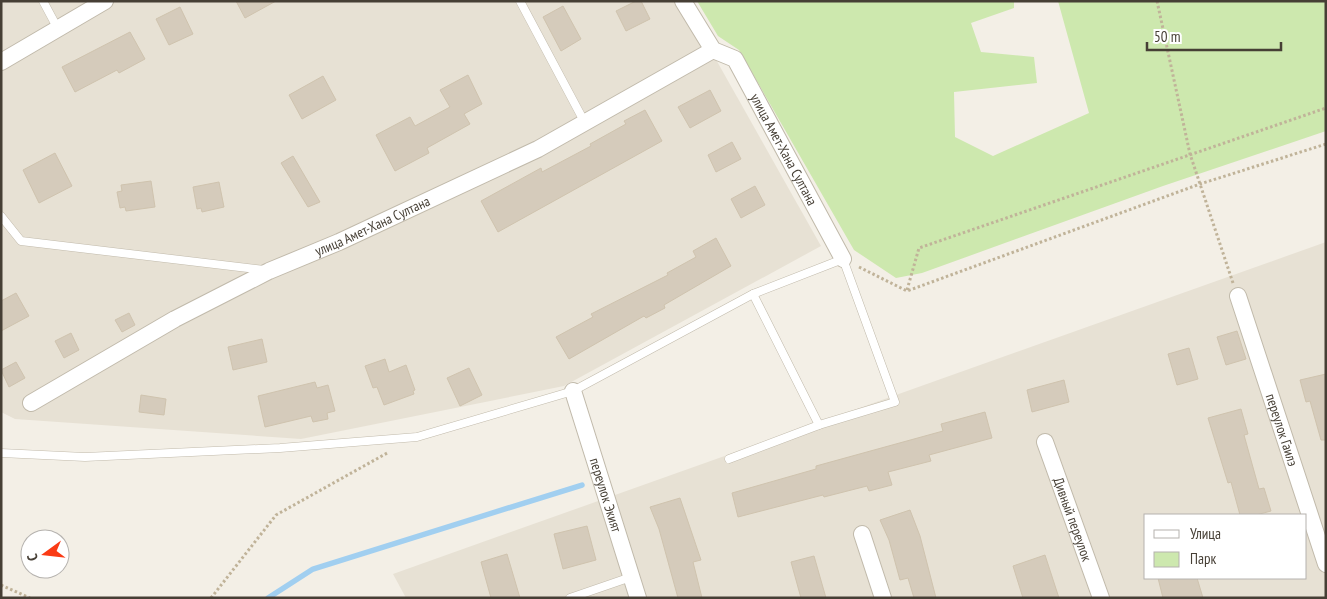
<svg xmlns="http://www.w3.org/2000/svg" width="1327" height="599" font-family="'PT Sans Narrow',sans-serif">
<style>
.residential{fill:#e7e1d4;fill-rule:evenodd}
.green{fill:#cde8ae}
.lines{fill:none;stroke-linecap:round;stroke-linejoin:round}
.stream{stroke:#a1cff0;stroke-width:5.5}
.building{fill:#d5cbbb;stroke:#cfc3ae}
.service-casing{stroke:#c1baab;stroke-width:9}
.minor-casing{stroke:#c1baab;stroke-width:18}
.path{stroke:#c0b399;stroke-width:3;stroke-dasharray:2.5 2.5;stroke-linecap:butt}
.service{stroke:#fff;stroke-width:8}
.minor{stroke:#fff;stroke-width:16}
.labels{text-anchor:middle;dominant-baseline:central;stroke-width:5;stroke-linejoin:round;paint-order:stroke}
.street-label{font-size:14px;fill:#463f35;stroke:#fff}
</style>
<rect width="100%" height="100%" fill="#f3efe6"/>
<!-- residential -->
<g class="residential">
<polygon points="1,1 683,1 821,246 564,386 301,439 15,419 1,412"/>
<path d="M1326,242V598H406L393,574ZM1146,515H1306V578H1146Z"/>
</g>
<!-- green -->
<polygon class="green" points="697,1 1014,1 1014,8 971,23 981,52 1034,57 1037,83 954,92 955,137 993,156 1089,113 1058,1 1326,1 1326,131 1163,186 922,273 896,278 854,250 739,50 718,36"/>
<g class="lines">
<!-- stream -->
<polyline class="stream" points="268,598 313,569 582,485"/>
</g>
<!-- building -->
<g class="building">
<polygon points="236,1 276,1 245,18"/>
<polygon points="636,1 641,1 650,19 626,31 616,11"/>
<polygon points="563,6 581,39 561,51 543,17"/>
<polygon points="180,7 193,34 169,45 156,19"/>
<polygon points="130,32 145,59 119,73 117,70 75,92 62,67"/>
<polygon points="468,75 482,104 464,114 470,124 427,148 429,153 395,171 376,135 410,117 415,126 450,107 440,90"/>
<polygon points="323,76 336,100 302,119 289,95"/>
<polygon points="710,90 721,111 690,128 678,107"/>
<polygon points="645,110 662,141 498,232 481,201 541,168 542,172 591,146 590,144 626,124 624,121"/>
<polygon points="732,142 741,159 716,172 708,155"/>
<polygon points="55,153 72,186 39,203 23,170"/>
<polygon points="293,156 320,202 308,207 281,163"/>
<polygon points="151,181 155,207 126,211 125,207 120,208 117,192 122,191 121,185"/>
<polygon points="219,182 224,207 202,212 201,208 197,209 193,187"/>
<polygon points="755,186 765,205 741,218 731,199"/>
<polygon points="716,238 731,266 664,305 665,308 646,318 644,316 569,359 556,337 593,317 591,314 668,275 667,273 696,257 693,251"/>
<polygon points="16,293 29,316 1,331 1,301"/>
<polygon points="129,313 135,325 122,332 115,320"/>
<polygon points="1237,331 1246,359 1226,365 1217,337"/>
<polygon points="71,333 79,350 64,358 55,341"/>
<polygon points="262,339 267,362 233,370 228,347"/>
<polygon points="1189,348 1198,379 1177,385 1168,354"/>
<polygon points="385,359 389,372 406,365 415,390 413,391 414,394 384,405 377,387 373,388 365,366"/>
<polygon points="16,362 25,378 9,387 1,370"/>
<polygon points="469,368 482,395 460,406 447,378"/>
<polygon points="1326,374 1326,440 1321,440 1310,401 1306,402 1300,380"/>
<polygon points="1064,380 1069,402 1032,412 1027,390"/>
<polygon points="315,382 317,388 328,385 335,411 327,413 328,419 313,422 311,416 265,427 258,396"/>
<polygon points="141,395 166,399 164,415 139,412"/>
<polygon points="1241,409 1248,434 1244,435 1259,489 1264,488 1271,511 1256,515 1240,515 1231,482 1228,483 1208,418"/>
<polygon points="985,412 992,438 929,455 931,461 888,472 892,485 869,491 867,486 824,497 823,495 738,517 732,493 816,469 816,466 943,431 941,424"/>
<polygon points="680,498 701,560 693,562 702,598 678,598 659,529 650,507"/>
<polygon points="910,510 920,536 936,598 914,598 908,578 900,580 889,540 880,520"/>
<polygon points="587,526 596,560 563,569 554,534"/>
<polygon points="507,554 520,598 491,598 481,562"/>
<polygon points="1045,555 1059,598 1023,598 1013,566"/>
<polygon points="814,556 826,598 801,598 791,562"/>
<polygon points="1158,578 1197,578 1203,598 1163,598"/>
</g>
<g class="lines">
<!-- service casing -->
<g class="service-casing">
<g id="service">
<polyline points="43,1 58,29"/>
<polyline points="520,1 585,123"/>
<polyline points="1,216 21,241 264,270"/>
<polyline points="753,294 819,425"/>
<polyline points="1,453 85,457 280,448 417,437 573,391 753,294 843,259 895,402 819,425 729,459"/>
<polyline points="570,598 631,577"/>
</g>
</g>
<!-- minor casing -->
<g class="minor-casing">
<g id="minor">
<path id="s1" d="M683,1L713,50L735,59L843,259"/>
<polyline points="1,62 105,1"/>
<path id="s2" d="M1238,296L1326,564"/>
<path id="s3" d="M573,391L638,598"/>
<path id="s4" d="M31,403L175,319L269,271L339,242L538,149L713,50"/>
<path id="s5" d="M1045,442L1101,598"/>
<polyline points="862,534 883,598"/>
</g>
</g>
<!-- path -->
<g class="path">
<polyline points="1157,1 1190,154 1233,283"/>
<polyline points="859,267 907,291 1200,184 1326,144"/>
<polyline points="907,290 919,248 1326,108"/>
<polyline points="1,585 30,598"/>
<polyline points="211,598 276,515 389,452"/>
</g>
<!-- service -->
<use href="#service" class="service"/>
<!-- minor -->
<use href="#minor" class="minor"/>
</g>
<g class="labels">
<!-- street labels -->
<g class="street-label">
<text stroke="none"><textPath href="#s1" startOffset="184">улица Амет-Хана Султана</textPath></text>
<text stroke="none"><textPath href="#s4" startOffset="385">улица Амет-Хана Султана</textPath></text>
<text stroke="none"><textPath href="#s2" startOffset="141">переулок Гаилэ</textPath></text>
<text stroke="none"><textPath href="#s3" startOffset="109">переулок Экият</textPath></text>
<text stroke="none"><textPath href="#s5" startOffset="82">Дивный переулок</textPath></text>
</g>
</g>
<!-- border -->
<rect width="1327" height="599" fill="none" stroke="#463f35" stroke-width="5"/>
<!-- legend -->
<rect x="1144" y="514" width="162" height="65" fill="#ffffff" stroke="#b5b2ae"/>
<rect x="1154" y="530" width="25" height="8" fill="#ffffff" stroke="#b5b2ae"/>
<text x="1190" y="539" font-size="15" fill="#463f35">Улица</text>
<rect x="1154" y="552" width="25" height="15" fill="#cde8ae" stroke="#b5b2ae"/>
<text x="1190" y="564" font-size="15" fill="#463f35">Парк</text>
<!-- north arrow -->
<g transform="translate(45 554) rotate(255)"><circle r="24" fill="#ffffff" stroke="#b5b2ae"/>
<path d="M0-4L9 19L0 12L-9 19Z" fill="#fa3b15"/>
<text y="-8" font-size="14" font-weight="bold" text-anchor="middle" fill="#463f35">С</text>
</g>
<!-- scale -->
<path d="M1147 42v8h134v-8" fill="none" stroke="#463f35" stroke-width="2.5"/>
<text x="1154" y="42" font-size="15" fill="#463f35" stroke="#ffffff" stroke-width="4" paint-order="stroke">50 m</text>
</svg>
